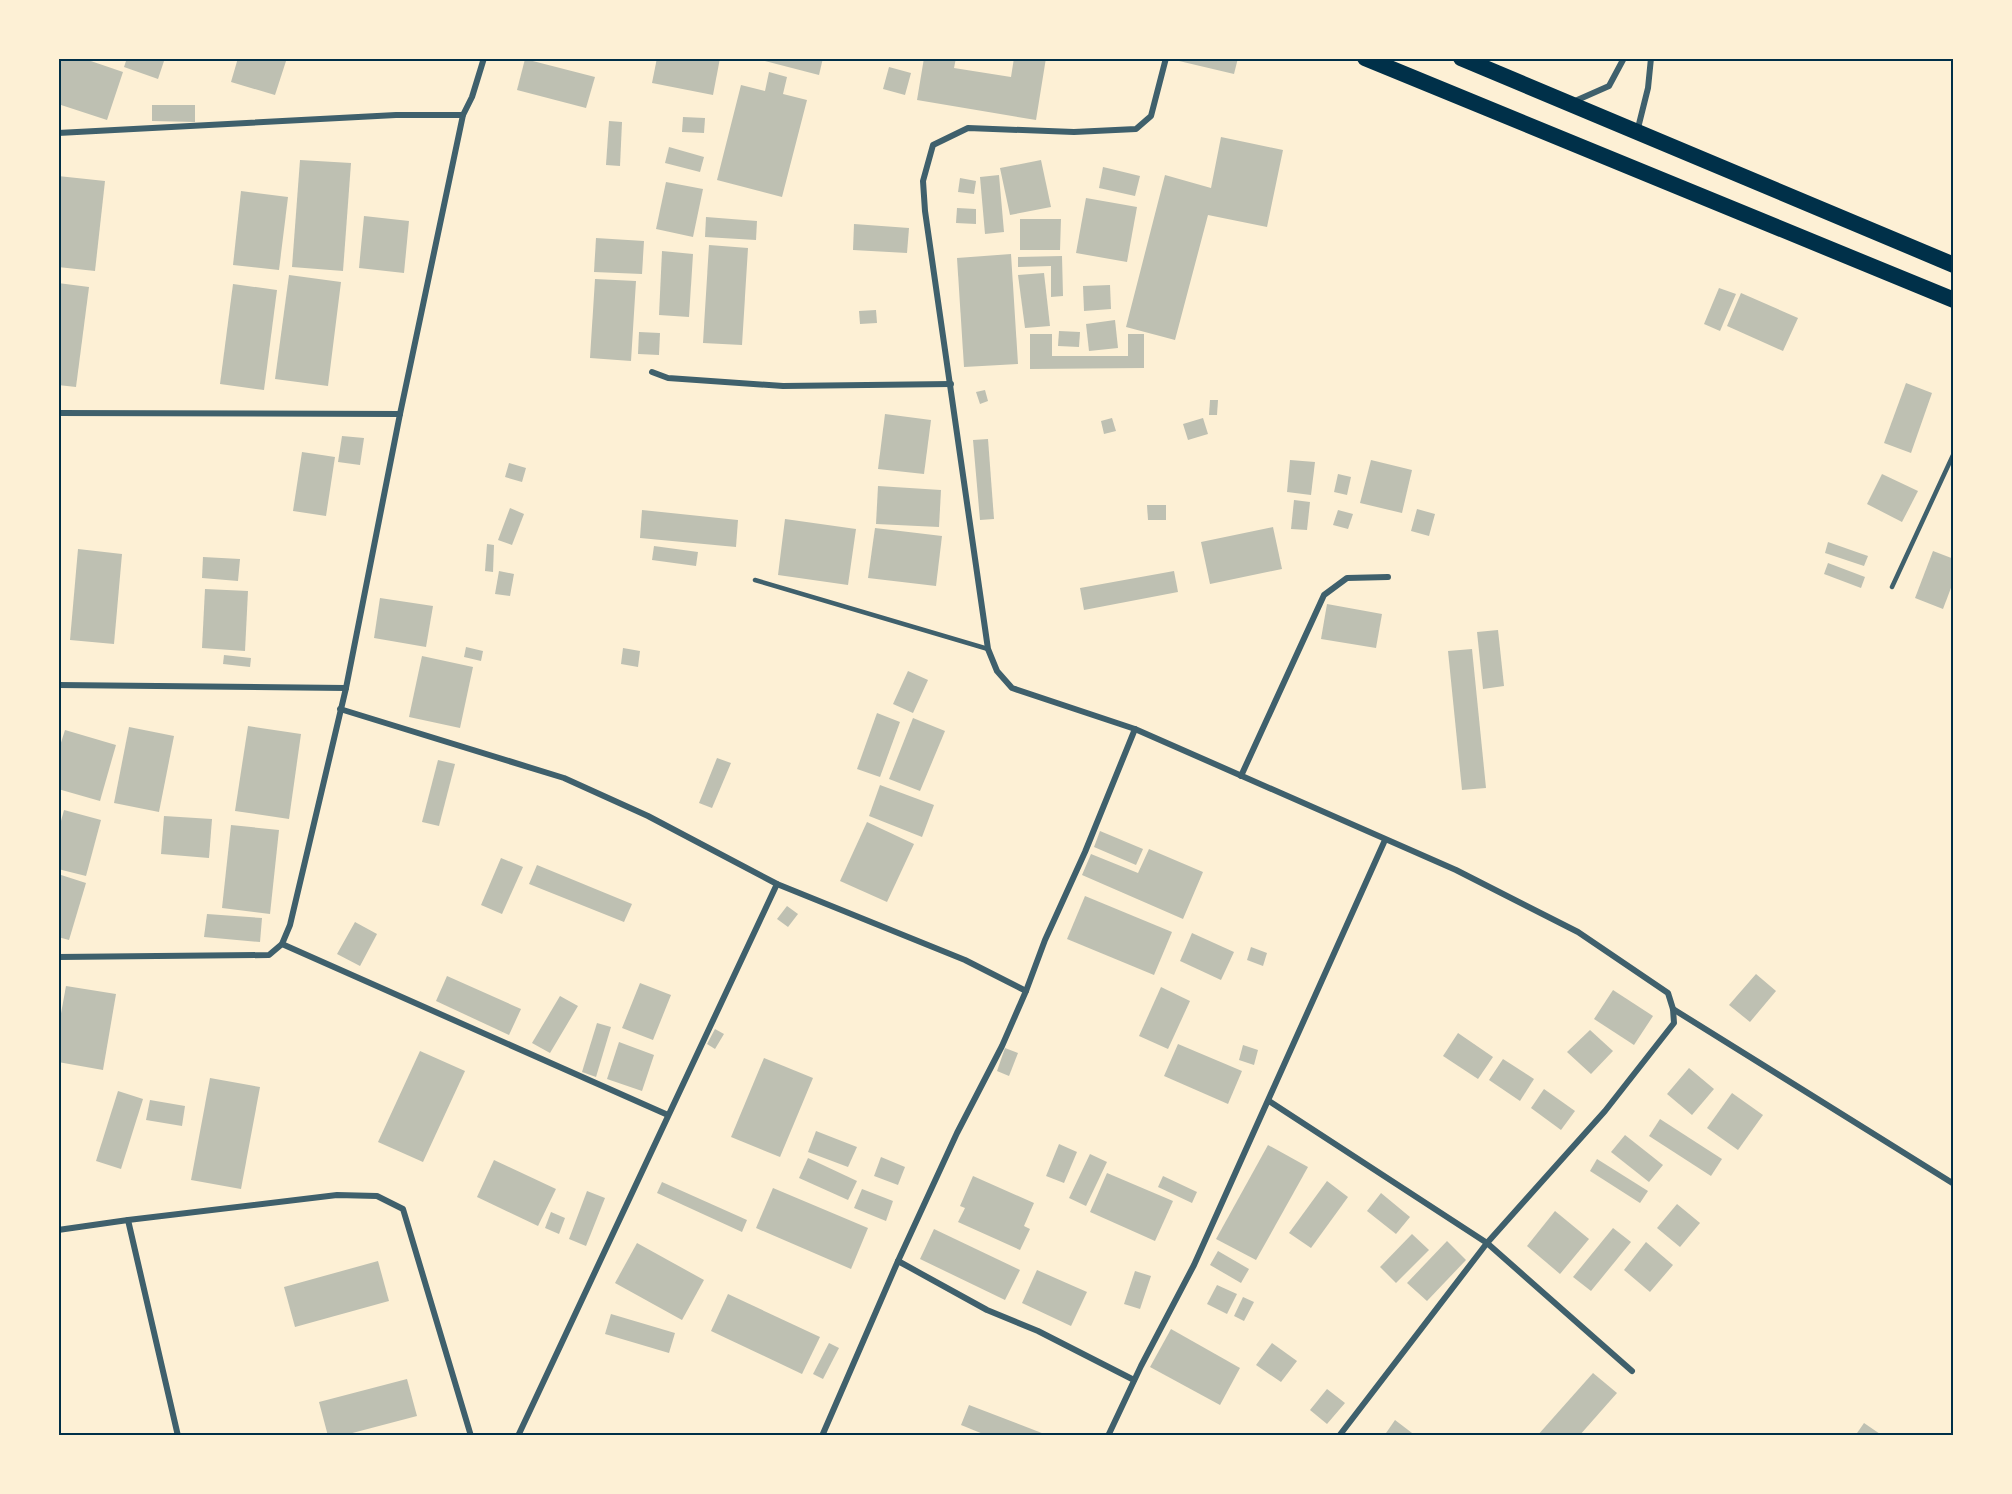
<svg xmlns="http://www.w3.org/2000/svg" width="2012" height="1494" font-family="'Titillium Web',sans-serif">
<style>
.building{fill:#bec0b2}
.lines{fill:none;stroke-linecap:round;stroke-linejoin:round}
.service{stroke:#3f606c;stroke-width:4.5}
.minor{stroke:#3f606c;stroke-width:6}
.trunk{stroke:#003049;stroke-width:16}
.neatline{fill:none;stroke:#003049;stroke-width:2}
</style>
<rect width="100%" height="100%" fill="#fdf0d5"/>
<!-- building -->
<g class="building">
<polygon points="58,58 82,58 123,72 107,120 58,104"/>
<polygon points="127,58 165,58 158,79 124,67"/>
<polygon points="238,58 287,58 275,95 231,82"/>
<polygon points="657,58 720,58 713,95 652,83"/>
<polygon points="753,58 823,58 819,75"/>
<polygon points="924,58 956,58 954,68 1011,77 1014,58 1046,58 1036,120 917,100"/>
<polygon points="1180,58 1238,58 1234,74 1179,61"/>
<polygon points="525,59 595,77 586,108 517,90"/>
<polygon points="889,67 911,73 905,95 883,89"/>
<polygon points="769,72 787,77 783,94 807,100 782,197 717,180 741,85 765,91"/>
<polygon points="152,105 195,105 195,122 152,121"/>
<polygon points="683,117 705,118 704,133 682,132"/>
<polygon points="609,121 622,122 620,166 606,165"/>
<polygon points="1221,137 1283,150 1267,227 1208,215 1175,340 1126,327 1165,175 1211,188"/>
<polygon points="669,147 704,157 700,172 665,163"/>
<polygon points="300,160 351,163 343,271 292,267"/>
<polygon points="1041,160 1051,207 1010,215 1000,168"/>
<polygon points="1103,167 1140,176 1135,196 1099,188"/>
<polygon points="999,175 1004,232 985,234 980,177"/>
<polygon points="58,176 105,181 95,271 58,267"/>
<polygon points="960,178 976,181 974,194 958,192"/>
<polygon points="666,182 703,189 693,237 656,229"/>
<polygon points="241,191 288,197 279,270 233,265"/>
<polygon points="1086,198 1137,207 1127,262 1076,253"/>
<polygon points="957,208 976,209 976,224 956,223"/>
<polygon points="364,216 409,221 404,273 359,268"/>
<polygon points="706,217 757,221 756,240 705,237"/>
<polygon points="1020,219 1061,219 1060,250 1020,250"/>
<polygon points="854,224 909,228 907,253 853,250"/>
<polygon points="596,238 644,241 642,274 594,272"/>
<polygon points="709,245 748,248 742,345 703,343"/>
<polygon points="662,251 693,254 689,317 659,315"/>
<polygon points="1011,254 1018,364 964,367 957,258"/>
<polygon points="1062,256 1063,296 1051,297 1051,266 1018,267 1018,257"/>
<polygon points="1044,273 1050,326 1025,328 1018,275"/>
<polygon points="289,275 341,282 328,386 275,379"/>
<polygon points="595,279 636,281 631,361 590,358"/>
<polygon points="58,283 89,287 76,387 58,385"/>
<polygon points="233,284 277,290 264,390 220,384"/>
<polygon points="1110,285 1111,309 1084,311 1083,286"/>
<polygon points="1719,288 1736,294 1720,331 1704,324"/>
<polygon points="1741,293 1798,318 1783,351 1727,326"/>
<polygon points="876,310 877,323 860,324 859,311"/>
<polygon points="1115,320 1118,348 1089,351 1086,324"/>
<polygon points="1059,331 1080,332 1079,347 1058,346"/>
<polygon points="639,332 660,333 659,355 638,354"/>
<polygon points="1030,334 1052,334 1052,356 1128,356 1128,334 1144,334 1144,368 1030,369"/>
<polygon points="1906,383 1932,393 1911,453 1884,443"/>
<polygon points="985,390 988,401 980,404 976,392"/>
<polygon points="1210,400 1218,400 1217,415 1209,415"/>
<polygon points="885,414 931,420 924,474 878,469"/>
<polygon points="1112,418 1116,431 1104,434 1101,421"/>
<polygon points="1203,418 1208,434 1188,440 1183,424"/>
<polygon points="342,436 364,438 360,465 338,462"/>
<polygon points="988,439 994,519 980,520 973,440"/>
<polygon points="302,452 335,457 326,516 293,511"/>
<polygon points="1290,460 1315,462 1311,495 1287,492"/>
<polygon points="1371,460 1412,470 1402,513 1360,503"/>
<polygon points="509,463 526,468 522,482 505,477"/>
<polygon points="1338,474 1351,477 1347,495 1334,492"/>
<polygon points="1882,474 1918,491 1902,522 1867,504"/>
<polygon points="878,486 941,490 939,527 876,524"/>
<polygon points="1294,500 1310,502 1307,530 1291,529"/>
<polygon points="1147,505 1166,505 1166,520 1148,520"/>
<polygon points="510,508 524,514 512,545 498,540"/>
<polygon points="1417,509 1435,514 1429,536 1411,531"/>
<polygon points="642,510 738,520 736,547 640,538"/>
<polygon points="1338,510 1353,514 1348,529 1333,525"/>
<polygon points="785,519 856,529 848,585 778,575"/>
<polygon points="1273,527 1282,569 1210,584 1201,542"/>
<polygon points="875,528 942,536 936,586 868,578"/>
<polygon points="1828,542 1868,556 1864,566 1825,553"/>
<polygon points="487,544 494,545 493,572 485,571"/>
<polygon points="654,546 698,552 696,566 652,560"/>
<polygon points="78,549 122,554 114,644 70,640"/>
<polygon points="1933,551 1954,559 1954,580 1943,609 1915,598"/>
<polygon points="203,557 240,559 238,581 202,578"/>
<polygon points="1828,563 1865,577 1861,588 1824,574"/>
<polygon points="499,571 514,574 510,596 495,594"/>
<polygon points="1174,571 1178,592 1084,610 1080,588"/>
<polygon points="205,589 248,591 245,651 202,648"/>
<polygon points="380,598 433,606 426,647 374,638"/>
<polygon points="1327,604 1382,614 1376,648 1321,639"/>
<polygon points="1498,630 1504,686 1483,689 1477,632"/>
<polygon points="466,647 483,651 481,661 464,657"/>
<polygon points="623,648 640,651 638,667 621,664"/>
<polygon points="1472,649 1486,788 1462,790 1448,651"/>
<polygon points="224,655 251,658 250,667 223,664"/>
<polygon points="422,656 473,667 460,728 409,717"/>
<polygon points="908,671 928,680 913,713 893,704"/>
<polygon points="877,713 900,722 880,777 857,769"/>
<polygon points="913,718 945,731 920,791 889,779"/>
<polygon points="248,726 301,734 289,819 235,811"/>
<polygon points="129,727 174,736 159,812 114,803"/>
<polygon points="65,730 116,745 100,801 58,789 58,752"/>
<polygon points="717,758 731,763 712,808 699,803"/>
<polygon points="438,760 455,764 439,826 422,822"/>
<polygon points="880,785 934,805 922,837 869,816"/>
<polygon points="64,810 101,820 86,876 58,869 58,832"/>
<polygon points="164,816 212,819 209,858 161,854"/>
<polygon points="867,822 914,844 887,902 840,881"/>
<polygon points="231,825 279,830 270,914 222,908"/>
<polygon points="1100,831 1143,849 1136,865 1094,847"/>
<polygon points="1149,849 1203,872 1183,919 1082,875 1091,854 1138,873"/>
<polygon points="501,858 523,867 502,914 481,905"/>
<polygon points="537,865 632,904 624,922 529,884"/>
<polygon points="58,874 86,883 69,940 58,937"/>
<polygon points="1085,896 1172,932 1154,975 1067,939"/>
<polygon points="787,906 798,914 788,927 777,919"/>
<polygon points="207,914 262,918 260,942 204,937"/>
<polygon points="355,922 377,934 360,966 337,954"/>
<polygon points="1192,933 1234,952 1221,980 1180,961"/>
<polygon points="1251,947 1267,953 1263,966 1247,960"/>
<polygon points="1756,974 1776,991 1750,1022 1729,1005"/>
<polygon points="447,976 521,1009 509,1035 436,1001"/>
<polygon points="640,983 671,995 653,1040 622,1028"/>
<polygon points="66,986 116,994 103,1070 58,1062 58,1030"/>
<polygon points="1161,987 1190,1001 1168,1049 1139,1036"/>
<polygon points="1613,990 1653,1016 1634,1045 1594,1019"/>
<polygon points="560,996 578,1006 550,1053 532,1043"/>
<polygon points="597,1023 611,1027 596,1077 582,1072"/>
<polygon points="715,1029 724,1034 715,1049 707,1044"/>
<polygon points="1590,1030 1613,1051 1591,1074 1567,1052"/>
<polygon points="1458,1033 1493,1057 1478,1079 1443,1056"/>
<polygon points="619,1042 654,1055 642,1091 607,1079"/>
<polygon points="1178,1044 1242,1071 1228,1104 1164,1076"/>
<polygon points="1243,1045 1258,1050 1254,1065 1239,1060"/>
<polygon points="1005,1048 1018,1053 1009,1076 997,1071"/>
<polygon points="420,1051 465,1071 423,1162 378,1142"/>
<polygon points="764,1058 813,1078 780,1157 731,1137"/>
<polygon points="1503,1059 1534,1079 1520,1101 1489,1080"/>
<polygon points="1689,1068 1714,1089 1692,1115 1667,1094"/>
<polygon points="210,1078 260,1087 241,1189 191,1180"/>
<polygon points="1544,1089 1575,1111 1561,1130 1531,1108"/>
<polygon points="118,1091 143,1099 121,1169 96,1161"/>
<polygon points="1732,1093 1763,1115 1738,1150 1707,1128"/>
<polygon points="150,1100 185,1106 182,1126 146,1120"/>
<polygon points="1660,1119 1722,1159 1711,1176 1649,1136"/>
<polygon points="816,1131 857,1147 848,1167 808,1152"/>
<polygon points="1625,1135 1663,1165 1649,1182 1611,1152"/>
<polygon points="1059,1144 1077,1152 1064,1183 1046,1176"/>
<polygon points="1268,1145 1308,1167 1256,1260 1216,1239"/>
<polygon points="1090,1154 1107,1162 1086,1206 1069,1198"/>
<polygon points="881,1157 905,1167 898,1185 874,1176"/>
<polygon points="808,1158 857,1181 848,1200 799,1178"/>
<polygon points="1597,1159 1648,1191 1640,1203 1590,1171"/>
<polygon points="494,1160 556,1189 538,1226 477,1197"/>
<polygon points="1107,1173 1173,1201 1155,1241 1090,1212"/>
<polygon points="973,1176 1034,1203 1024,1226 1030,1229 1020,1250 958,1222 965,1208 960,1206"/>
<polygon points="1163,1176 1197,1192 1192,1203 1158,1187"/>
<polygon points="1327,1181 1348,1197 1311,1248 1289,1233"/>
<polygon points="662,1182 747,1220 742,1232 657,1193"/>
<polygon points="773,1188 868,1228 851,1269 756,1228"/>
<polygon points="862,1189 893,1201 886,1221 854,1208"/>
<polygon points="587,1191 605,1198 586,1246 569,1239"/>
<polygon points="1381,1193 1410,1217 1396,1234 1367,1211"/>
<polygon points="1677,1204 1700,1223 1680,1247 1657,1228"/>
<polygon points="1555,1211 1589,1239 1560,1274 1527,1246"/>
<polygon points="551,1212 565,1218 559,1234 545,1228"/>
<polygon points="1613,1228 1631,1242 1591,1291 1573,1277"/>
<polygon points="934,1229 1020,1270 1005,1300 920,1259"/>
<polygon points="1412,1234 1429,1250 1396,1283 1380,1267"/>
<polygon points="1447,1241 1466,1260 1427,1301 1407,1283"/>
<polygon points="1646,1242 1673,1265 1650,1292 1624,1270"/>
<polygon points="637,1243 704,1280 682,1320 615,1283"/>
<polygon points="1218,1251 1249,1269 1241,1283 1210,1265"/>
<polygon points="378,1261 389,1301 295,1327 284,1287"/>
<polygon points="1037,1270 1087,1292 1071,1326 1022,1303"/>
<polygon points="1135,1271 1151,1276 1140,1309 1124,1304"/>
<polygon points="1217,1285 1237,1294 1227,1314 1207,1304"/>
<polygon points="728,1294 820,1337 802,1374 711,1331"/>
<polygon points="1243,1297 1254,1302 1244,1321 1234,1316"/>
<polygon points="611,1314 675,1333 669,1353 605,1334"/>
<polygon points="1171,1329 1240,1368 1220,1405 1150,1367"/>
<polygon points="829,1343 839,1348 823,1379 813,1374"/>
<polygon points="1272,1343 1297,1361 1281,1382 1256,1365"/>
<polygon points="1593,1373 1617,1393 1579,1436 1537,1436"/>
<polygon points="407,1379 417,1416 341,1436 328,1436 319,1402"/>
<polygon points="1327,1389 1345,1403 1327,1424 1310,1410"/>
<polygon points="969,1405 1047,1435 1047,1436 988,1436 961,1425"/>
<polygon points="1395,1420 1416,1436 1384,1436"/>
<polygon points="1864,1423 1883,1436 1855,1436"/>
</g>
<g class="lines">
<!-- service -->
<g class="service">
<polyline points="755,580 988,649"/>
<polyline points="1892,587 1954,453"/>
</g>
<!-- minor -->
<g class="minor">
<polyline points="1166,58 1151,116 1136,129 1074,132 968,128 933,145 923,181 925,211 988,649 997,671 1012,688 1135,729 1456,870 1578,932 1668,993 1673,1009 1674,1023 1605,1111 1487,1243 1339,1436"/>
<polyline points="1575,101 1609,86 1624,58"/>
<polyline points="1637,132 1648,88 1651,58"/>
<polyline points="58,133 396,115 463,115 472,97 484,58"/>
<polyline points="652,372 668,378 783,386 951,384"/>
<polyline points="58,413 400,414"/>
<polyline points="58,685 346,688"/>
<polyline points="340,709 564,778 648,816 777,884 965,960 1026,991"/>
<polyline points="1241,776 1324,595 1347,578 1388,577"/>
<polyline points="282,944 668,1115"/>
<polyline points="58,957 269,955 282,944 290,925 346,688 400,414 463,115"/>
<polyline points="1673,1009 1954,1184"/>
<polyline points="1269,1101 1487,1243 1632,1371"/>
<polyline points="128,1220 337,1195 377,1196 403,1209 471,1436"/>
<polyline points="58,1230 128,1220 178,1436"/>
<polyline points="1134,1380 1038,1331 987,1310 898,1261 957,1133 1002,1046 1026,991 1045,940 1085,852 1135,729"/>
<polyline points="518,1436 777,884"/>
<polyline points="822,1436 898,1261"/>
<polyline points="1108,1436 1141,1366 1194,1265 1385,840"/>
</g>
<!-- trunk -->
<g class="trunk">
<polyline points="1365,58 1954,300"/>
<polyline points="1461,58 1954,265"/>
</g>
</g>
<!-- border -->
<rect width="2012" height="1494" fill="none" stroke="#fdf0d5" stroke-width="120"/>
<rect x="60" y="60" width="1892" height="1374" class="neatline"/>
</svg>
